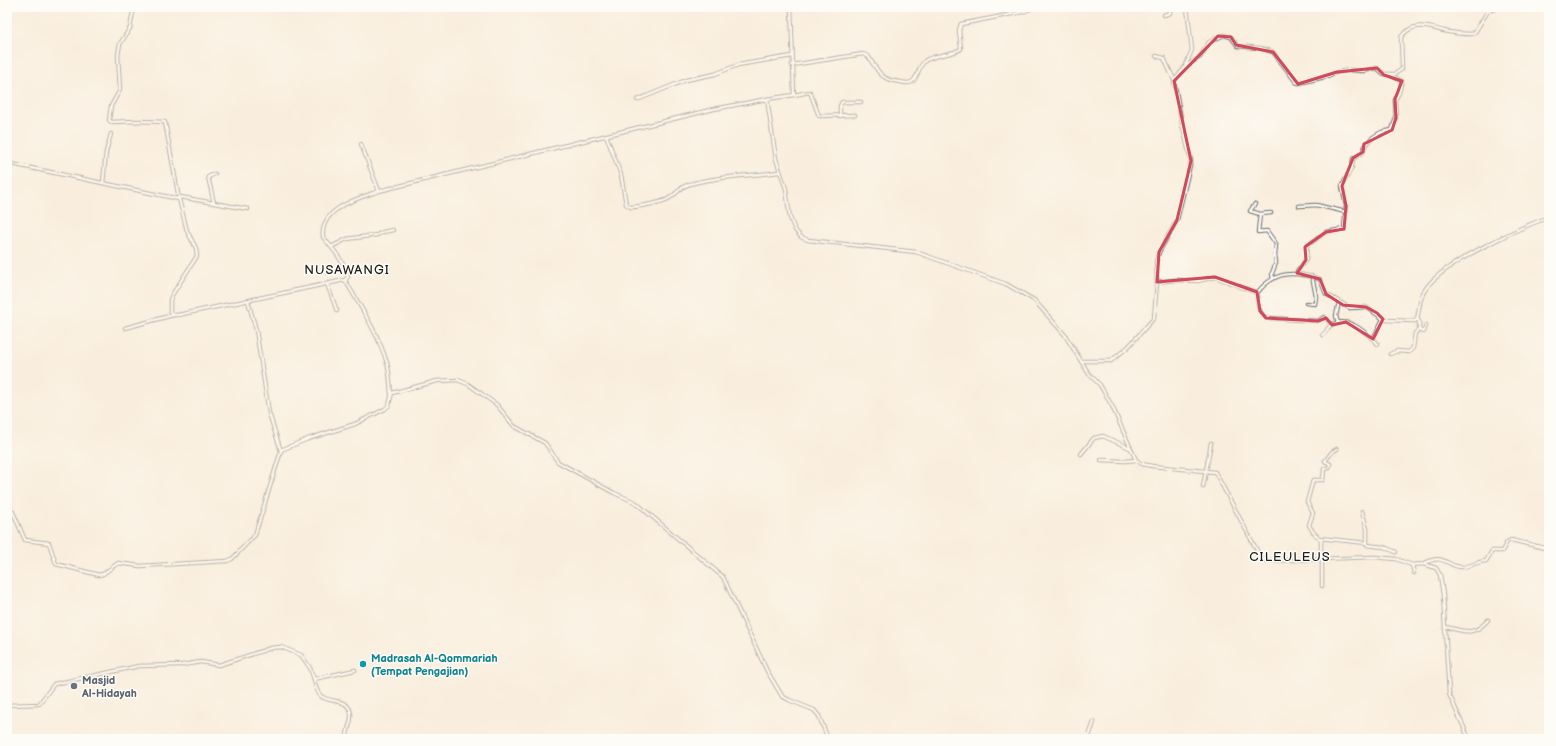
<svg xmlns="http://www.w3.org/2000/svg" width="1556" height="746" font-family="'Balsamiq Sans',sans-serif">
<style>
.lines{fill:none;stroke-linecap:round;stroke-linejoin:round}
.street-casing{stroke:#696660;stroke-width:4.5}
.street{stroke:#fff;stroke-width:2.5}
.marked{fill:none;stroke:#d1495b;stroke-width:3;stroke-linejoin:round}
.culture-dot{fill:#0f9aa8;stroke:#fdfcf7;stroke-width:1.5}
.worship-dot{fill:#6b7280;stroke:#fdfcf7;stroke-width:1.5}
.labels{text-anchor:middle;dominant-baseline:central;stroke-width:3;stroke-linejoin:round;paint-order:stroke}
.culture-label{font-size:11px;font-weight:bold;fill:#0d838f;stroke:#fdfcf7;text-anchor:start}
.worship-label{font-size:11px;font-weight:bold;fill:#5b616d;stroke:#fdfcf7;text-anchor:start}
.quarter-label{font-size:13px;letter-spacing:1px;fill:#1c1c1c;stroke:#fdfcf7}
</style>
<rect width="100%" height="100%" fill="#fdfcf7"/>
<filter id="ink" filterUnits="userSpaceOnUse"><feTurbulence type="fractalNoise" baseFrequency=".025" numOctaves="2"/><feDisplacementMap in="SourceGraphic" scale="8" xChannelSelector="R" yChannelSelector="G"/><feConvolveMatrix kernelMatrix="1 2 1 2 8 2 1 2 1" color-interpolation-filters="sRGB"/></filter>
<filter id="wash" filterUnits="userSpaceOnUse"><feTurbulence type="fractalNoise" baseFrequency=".012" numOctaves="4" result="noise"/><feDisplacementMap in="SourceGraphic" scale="16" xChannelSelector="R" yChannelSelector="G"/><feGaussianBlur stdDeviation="0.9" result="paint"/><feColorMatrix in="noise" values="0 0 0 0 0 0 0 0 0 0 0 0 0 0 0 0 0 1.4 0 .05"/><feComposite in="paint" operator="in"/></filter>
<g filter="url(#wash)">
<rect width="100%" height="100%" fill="#f9eede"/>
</g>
<g filter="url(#ink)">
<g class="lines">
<!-- street casing -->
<g class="street-casing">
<g id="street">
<polyline points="134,7 130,28 120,44 118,55 120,90 111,106 109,120 111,122 138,121 165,122 179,199"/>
<polyline points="1164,15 1170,13 1170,7"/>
<polyline points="1156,56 1164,58 1174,80"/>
<path d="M792,65L863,54L868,56C878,71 881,81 901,82C905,83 910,84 913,81C919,75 918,66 926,60C934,55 951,55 961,49L959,30L961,24L1023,12L1035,7"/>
<path d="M1185,67L1200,57L1209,42L1224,35L1231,37L1238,46L1260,48L1273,52L1296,82L1299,83L1325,77L1337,72L1350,70L1363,71L1377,68L1384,74H1395L1402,69L1401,37C1413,21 1428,27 1444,31C1452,33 1463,34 1472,34L1475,32L1488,11L1500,7"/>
<polyline points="794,95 810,92 819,116 855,115"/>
<polyline points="767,99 794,95 791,7"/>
<polyline points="637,100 686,80 715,74 738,65 792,56"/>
<polyline points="840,116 840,106 842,102 861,102"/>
<path d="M606,135L621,175L626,204L630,207C639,207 660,203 668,199C679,193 679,186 694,183C722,176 751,176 779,172"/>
<polyline points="361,144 379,191"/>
<path d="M7,163L179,199L187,231L196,248L197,256L172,295L170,300V312L173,315H178L345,280L348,277C345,262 332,248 323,237C320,208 357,199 379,191L714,109L767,99L776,159L786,189L790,218L795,230L801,237L808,240L916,252L1006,284L1034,300L1065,335L1089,374L1100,385L1112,406L1136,460L1142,464L1152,466L1215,472L1260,556L1266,561L1374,557L1396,559L1412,565L1423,564L1436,568L1440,575L1443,595L1449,694L1469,739"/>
<polyline points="103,183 106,152 111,134"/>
<polyline points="180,197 248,209"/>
<polyline points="214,203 208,177 215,174"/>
<polyline points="1255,204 1250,211 1260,214 1258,232 1267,231 1276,244 1275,255 1276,263 1272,273 1273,279"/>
<polyline points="1299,206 1316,205 1346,212"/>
<polyline points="1260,214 1271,213"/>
<polyline points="331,247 347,239 377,235 383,232 393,230"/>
<path d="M1297,272L1306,260L1307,246L1326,232L1344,229L1346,206L1342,186L1352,167L1353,159L1363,152C1365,143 1373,136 1382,132C1385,131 1389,131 1392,130L1396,118L1395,100L1399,93L1402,81L1390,75"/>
<path d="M345,280C360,306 378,333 387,363C390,373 390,384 391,394"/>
<polyline points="1157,282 1156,262 1159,252 1177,220 1191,161 1182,124 1174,81 1185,67 1192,50 1187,7"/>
<polyline points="327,284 337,311"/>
<path d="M1257,293C1257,302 1258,313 1266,318L1318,321L1324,317L1332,325"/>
<polyline points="1306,303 1315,304 1316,296 1312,276"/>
<polyline points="1338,323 1336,316 1339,302"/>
<polyline points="125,328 173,315"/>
<polyline points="1419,330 1424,332 1426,325"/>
<path d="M1322,335C1327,333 1326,329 1330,326C1348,314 1366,333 1378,344"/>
<polyline points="1373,339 1383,319"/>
<polyline points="1390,354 1397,351 1409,352 1413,348 1415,333 1419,330 1419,321 1417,319"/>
<path d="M1081,361H1111L1128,347L1154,318L1157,282L1175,280L1198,281L1215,277L1257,293C1275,270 1295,271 1320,279L1326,294L1350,308L1366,307L1385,320L1415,321L1417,319C1420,307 1419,297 1427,287C1445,262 1519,228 1549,217"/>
<polyline points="1337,449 1332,452 1325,461 1330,464 1329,468 1324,469 1323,480 1313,480 1307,502 1313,513 1309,525 1313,532 1319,538 1367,543"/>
<polyline points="281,450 308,439 355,424 385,409 389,405 392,393 437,381 458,380 468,384 497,405 514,426 545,443 558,462 614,493 635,502 723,577 767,671 782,696 789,700 814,710 819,716 828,739"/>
<polyline points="1081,454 1094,438 1103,436 1130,448"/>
<polyline points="1101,460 1125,461 1136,460"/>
<polyline points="1203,487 1211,443"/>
<polyline points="7,510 13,512 25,540 49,543 56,564 99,575 103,574 118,563 140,566 227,561 232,559 255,535 281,451 269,413 256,330 248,301"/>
<polyline points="1362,511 1367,529 1367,545 1384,547 1396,552"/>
<polyline points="1321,539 1321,559"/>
<path d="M1423,564C1446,552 1446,567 1462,567C1470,567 1478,561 1486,561L1492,551H1502L1507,542L1511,540L1549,549"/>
<polyline points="1412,565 1414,573"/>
<polyline points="1322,586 1322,559"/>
<path d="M1445,627C1465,631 1473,637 1488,620"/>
<path d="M314,679C315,684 316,692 321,696C330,704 349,697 351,714C352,723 346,730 347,739"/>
<polyline points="7,705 39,704 54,684 139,666 182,665 201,662 219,665 271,648 281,647 301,655 310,668 314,679 355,670"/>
<polyline points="1088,739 1094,722"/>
</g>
</g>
<!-- street -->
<use href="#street" class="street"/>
</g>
</g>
<!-- marked area -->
<path d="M0 0H1556V746H0ZM1218,36L1231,37L1236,45L1273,52L1298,84L1337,72L1377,68L1384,75L1402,81L1395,99L1396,118L1392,130L1364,144L1363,152L1353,158L1342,186L1346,206L1344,229L1326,232L1305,247L1306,260L1297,273L1320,279L1326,294L1343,305L1366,307L1377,313L1383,319L1373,339L1346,322L1332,325L1326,318L1318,321L1266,318L1260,311L1257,292L1215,277L1157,282L1159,252L1177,220L1191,161L1174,81Z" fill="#f9eede" fill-opacity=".55" fill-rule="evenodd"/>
<path class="marked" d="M1218,36L1231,37L1236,45L1273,52L1298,84L1337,72L1377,68L1384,75L1402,81L1395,99L1396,118L1392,130L1364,144L1363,152L1353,158L1342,186L1346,206L1344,229L1326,232L1305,247L1306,260L1297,273L1320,279L1326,294L1343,305L1366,307L1377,313L1383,319L1373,339L1346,322L1332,325L1326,318L1318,321L1266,318L1260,311L1257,292L1215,277L1157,282L1159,252L1177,220L1191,161L1174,81Z"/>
<!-- markers -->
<circle class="culture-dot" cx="363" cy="664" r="4"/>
<circle class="worship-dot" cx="74" cy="686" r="4"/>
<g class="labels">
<!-- culture labels -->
<g class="culture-label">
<text x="371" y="658">Madrasah Al-Qommariah<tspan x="371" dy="13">(Tempat Pengajian)</tspan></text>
</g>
<!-- worship labels -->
<g class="worship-label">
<text x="82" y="680">Masjid<tspan x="82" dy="13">Al-Hidayah</tspan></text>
</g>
<!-- quarter labels -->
<g class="quarter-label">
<text x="347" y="270">NUSAWANGI</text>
<text x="1290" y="557">CILEULEUS</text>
</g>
</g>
<!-- margin -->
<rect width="1556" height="746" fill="none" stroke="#fdfcf7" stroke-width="24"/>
</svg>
